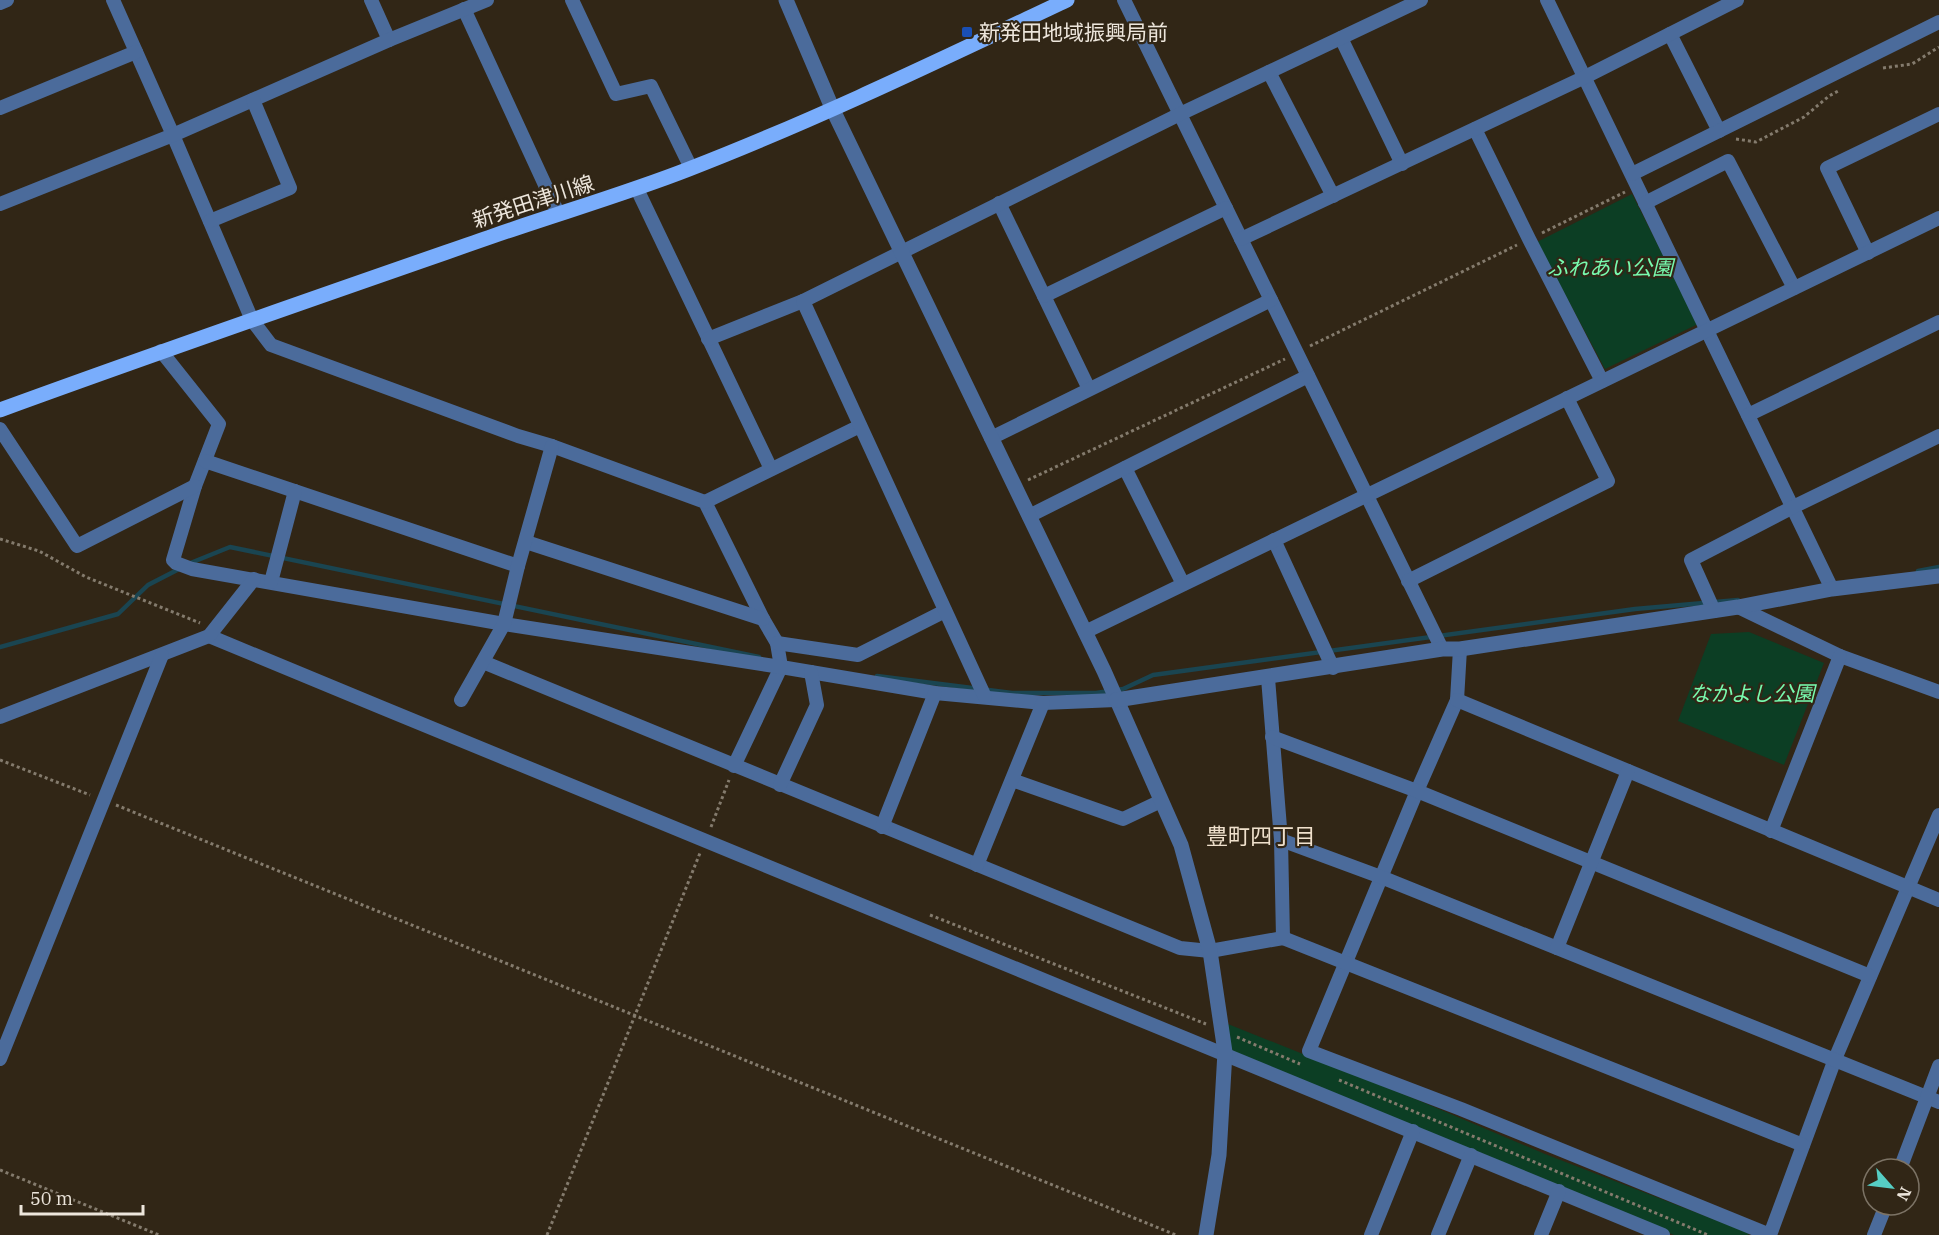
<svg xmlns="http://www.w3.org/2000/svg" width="1939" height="1235" font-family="'IBM Plex Serif','Noto Sans JP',serif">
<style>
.green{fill:#0c3e24}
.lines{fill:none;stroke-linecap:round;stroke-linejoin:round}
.stream{stroke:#1a4551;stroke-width:4.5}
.path{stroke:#847b6d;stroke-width:3;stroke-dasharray:3 3;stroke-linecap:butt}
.minor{stroke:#4b6b9b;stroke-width:14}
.tertiary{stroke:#4b6b9b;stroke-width:15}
.primary{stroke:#79adfc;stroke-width:15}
.transit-dot{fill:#1a4fb4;stroke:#312616;stroke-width:2}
.labels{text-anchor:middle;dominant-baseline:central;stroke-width:4.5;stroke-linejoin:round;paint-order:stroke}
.poi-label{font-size:21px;fill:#ede6dc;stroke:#312616;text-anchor:start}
.street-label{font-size:21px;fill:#ede6dc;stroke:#312616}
.park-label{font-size:21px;font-style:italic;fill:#78faae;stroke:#312616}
.neighbourhood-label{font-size:22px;fill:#efe0cc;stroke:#312616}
</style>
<rect width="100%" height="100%" fill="#312616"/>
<!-- green -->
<g class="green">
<polygon points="1632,194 1698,324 1605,369 1537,242"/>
<polygon points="1749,632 1824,663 1784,765 1678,721 1711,634"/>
<polygon points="1223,1022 1420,1101 1545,1154 1749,1233 1748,1235 1674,1235 1227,1050"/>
</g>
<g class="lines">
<!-- stream -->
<g class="stream">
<polyline points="188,564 230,547 759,657"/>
<polyline points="1918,571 1939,567"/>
<polyline points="0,647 118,614 148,585 181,568"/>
<polyline points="877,676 1012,693 1096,693 1123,689 1153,675 1635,609 1738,600"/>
</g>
<!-- path -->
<g class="path">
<polyline points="1883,68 1912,64 1939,47"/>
<polyline points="1736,139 1756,142 1804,117 1829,96 1840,90"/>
<polyline points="1542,233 1625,192"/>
<polyline points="1310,346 1517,245"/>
<polyline points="1028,480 1285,359"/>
<polyline points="0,539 39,551 86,577 200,623"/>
<polyline points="0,760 90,795"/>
<polyline points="116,805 1176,1235"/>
<polyline points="711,827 729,780"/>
<polyline points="930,915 1206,1024"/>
<polyline points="1237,1037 1300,1064"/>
<polyline points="1339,1080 1708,1235"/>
<polyline points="0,1170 159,1235"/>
<polyline points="547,1235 700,853"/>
</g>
<!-- minor -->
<g class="minor">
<polyline points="113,0 173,135 252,320 271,345 518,436 552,446 705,502 763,619 777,643 781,667 734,766"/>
<polyline points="371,0 389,40"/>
<polyline points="572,0 616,94 651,86 691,168"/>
<polyline points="1124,0 1442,649"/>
<polyline points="1547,0 1832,589"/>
<polyline points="0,3 7,0"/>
<polyline points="464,9 558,213"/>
<polyline points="1670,34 1719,131"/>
<polyline points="1341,38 1402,164"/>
<polyline points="1269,72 1333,196"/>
<polyline points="0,108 136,52"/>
<polyline points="1475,129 1529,239 1602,381"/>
<polyline points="1632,174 1939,22"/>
<polyline points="637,189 771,469"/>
<polyline points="999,203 1089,389"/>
<polyline points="1645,203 1728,161 1794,288"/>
<polyline points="0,204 173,135 389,40 487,0"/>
<polyline points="210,221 290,188 253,100"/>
<polyline points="1241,239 1585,77 1737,0"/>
<polyline points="1868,253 1827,168 1939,114"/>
<polyline points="1044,296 1226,208"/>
<polyline points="708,339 803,301"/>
<polyline points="161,351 219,424 195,486 173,560 176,563 192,569 504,624 781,667 935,693 1043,703 1116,700"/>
<polyline points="1748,415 1939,322"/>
<polyline points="0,429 77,546 195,486"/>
<polyline points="991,438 1271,300"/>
<polyline points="205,461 518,566"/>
<polyline points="1125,468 1183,584"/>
<polyline points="705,502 860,426"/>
<polyline points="1029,516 1308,376"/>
<polyline points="1274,540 1333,668"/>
<polyline points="526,542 763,619"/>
<polyline points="1408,581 1608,481 1567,398"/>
<polyline points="271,582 295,491"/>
<polyline points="1738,607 1840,656 1939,692"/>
<polyline points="1714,611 1691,560 1793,507 1939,436"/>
<polyline points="1085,632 1939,218"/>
<path d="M209,636C693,837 1179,1033 1663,1235"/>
<polyline points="777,643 858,655 945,611"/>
<polyline points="1460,649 1457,700 1417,791 1309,1051 1461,1109 1770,1235 1835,1059 1939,815"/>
<polyline points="483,662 1180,948 1210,951 1283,938"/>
<polyline points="1268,678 1281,840 1283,938 1803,1145"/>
<polyline points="985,697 803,301 1180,114 1421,0"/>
<polyline points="461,700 504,624 518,566 552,446"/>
<polyline points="1457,700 1939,900"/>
<polyline points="0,717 209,636 254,579"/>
<polyline points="1272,737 1417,791 1870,976"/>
<polyline points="1012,780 1123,819 1161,801"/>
<polyline points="780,785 817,705 811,672"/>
<polyline points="882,827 935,693"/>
<polyline points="1771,831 1840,656"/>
<polyline points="1281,840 1381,877 1939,1102"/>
<polyline points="977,865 1043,703"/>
<polyline points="1557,948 1628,771"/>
<polyline points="0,1059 162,655"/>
<polyline points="1900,1169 1939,1066"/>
<polyline points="1371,1235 1413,1131"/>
<polyline points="1438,1235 1471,1155"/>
<polyline points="1541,1235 1559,1191"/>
<polyline points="1874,1235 1886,1205"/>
</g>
<!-- tertiary -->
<g class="tertiary">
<polyline points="786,0 833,110 1104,671 1181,845 1210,951 1225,1052 1219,1155 1206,1235"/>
<polyline points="1116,700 1442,649 1460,649 1738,607 1832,589 1939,576"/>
</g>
<!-- primary -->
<path class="primary" d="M0,410C164,350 329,293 493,236C559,213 625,194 689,169C818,119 942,59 1067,0"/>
</g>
<!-- markers -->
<rect class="transit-dot" x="961" y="26" width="12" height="12" rx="3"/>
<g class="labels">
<!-- poi labels -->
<g class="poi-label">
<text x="979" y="32">新発田地域振興局前</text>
</g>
<!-- street labels -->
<g class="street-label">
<text transform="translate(533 201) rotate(-18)">新発田津川線</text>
</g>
<!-- park labels -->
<g class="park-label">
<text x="1610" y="267">ふれあい公園</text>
<text x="1752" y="693">なかよし公園</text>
</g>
<!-- neighbourhood labels -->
<g class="neighbourhood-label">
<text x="1261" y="835">豊町四丁目</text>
</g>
</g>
<!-- north arrow -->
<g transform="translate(1891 1187) rotate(118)"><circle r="28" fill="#312616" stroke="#7c7365" stroke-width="1.5"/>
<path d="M0-4.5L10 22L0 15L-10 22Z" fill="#56cec4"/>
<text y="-9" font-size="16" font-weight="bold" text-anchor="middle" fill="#ede6dc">N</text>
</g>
<!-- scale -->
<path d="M21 1205v9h122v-9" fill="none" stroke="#ede6dc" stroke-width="3"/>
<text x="30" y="1205" font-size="18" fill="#ede6dc" stroke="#312616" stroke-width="4.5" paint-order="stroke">50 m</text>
</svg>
